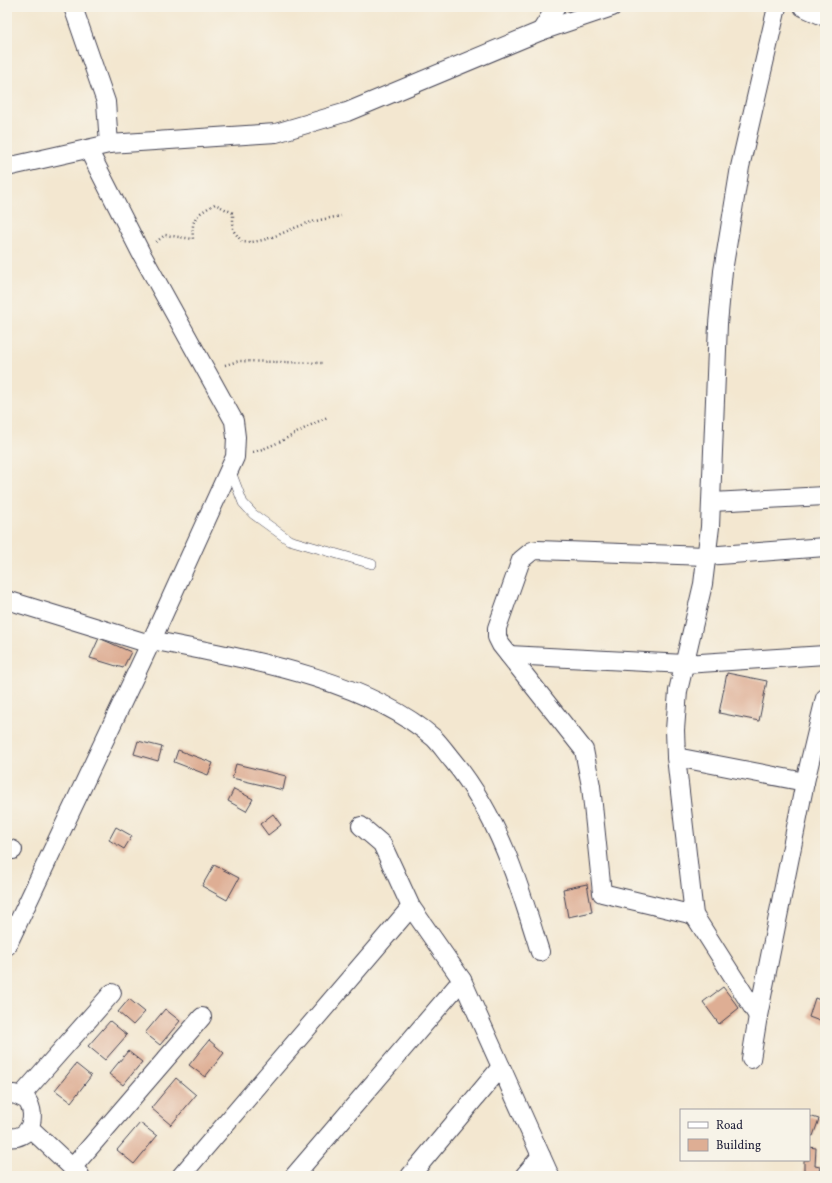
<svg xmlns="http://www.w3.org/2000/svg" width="832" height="1183" font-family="Vollkorn,serif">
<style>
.building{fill:#deae94}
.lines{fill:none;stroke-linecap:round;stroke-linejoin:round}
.lane-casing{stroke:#414051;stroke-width:10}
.street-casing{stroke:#414051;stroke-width:20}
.path{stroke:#414051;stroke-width:2.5;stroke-dasharray:1 3;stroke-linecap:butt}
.lane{stroke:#fff;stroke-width:9}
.street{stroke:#fff;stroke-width:18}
</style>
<rect width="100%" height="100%" fill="#f7f3e8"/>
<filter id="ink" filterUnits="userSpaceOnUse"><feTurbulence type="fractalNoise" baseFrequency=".025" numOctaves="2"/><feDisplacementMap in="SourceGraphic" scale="8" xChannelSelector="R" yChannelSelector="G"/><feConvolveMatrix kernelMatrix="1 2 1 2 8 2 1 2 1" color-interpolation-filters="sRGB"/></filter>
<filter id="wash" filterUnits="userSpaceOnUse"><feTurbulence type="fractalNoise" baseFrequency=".012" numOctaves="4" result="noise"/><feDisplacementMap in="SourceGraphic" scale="16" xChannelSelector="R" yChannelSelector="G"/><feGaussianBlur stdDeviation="0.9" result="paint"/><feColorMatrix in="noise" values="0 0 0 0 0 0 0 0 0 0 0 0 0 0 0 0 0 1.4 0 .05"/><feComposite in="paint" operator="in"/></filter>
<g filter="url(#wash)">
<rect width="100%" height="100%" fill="#f3e7d0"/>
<g id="blocks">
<!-- building -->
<g class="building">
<polygon points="99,638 131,652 123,668 90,658"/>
<polygon points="727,673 767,681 759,721 719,713"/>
<polygon points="138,741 162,747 158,761 134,754"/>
<polygon points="178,750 213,763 208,775 174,762"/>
<polygon points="236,764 286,776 283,790 232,778"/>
<polygon points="234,789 253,799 246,811 228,801"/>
<polygon points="273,814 281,825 268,835 260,824"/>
<polygon points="116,827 132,836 124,849 109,840"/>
<polygon points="214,865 239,878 227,900 202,886"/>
<polygon points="587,884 592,912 568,917 563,889"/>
<polygon points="723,987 739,1008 719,1024 703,1002"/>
<polygon points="815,998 825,1002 825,1023 809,1017"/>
<polygon points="129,999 145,1012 133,1025 118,1012"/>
<polygon points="165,1009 180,1021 160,1045 145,1033"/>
<polygon points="110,1021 127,1035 105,1060 88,1046"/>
<polygon points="209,1040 224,1053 205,1077 189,1065"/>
<polygon points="128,1051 142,1062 123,1085 109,1074"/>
<polygon points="76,1064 91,1076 71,1102 55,1090"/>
<polygon points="176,1078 196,1095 171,1125 151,1108"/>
<polygon points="809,1116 819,1119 813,1136 809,1135"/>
<polygon points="140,1123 157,1136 134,1164 117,1150"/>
<polygon points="809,1147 816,1148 815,1166 820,1167 818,1176 804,1176 804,1160 809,1160"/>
</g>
</g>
</g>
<g filter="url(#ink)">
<use href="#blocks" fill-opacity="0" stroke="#414051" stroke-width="1"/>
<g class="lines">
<!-- lane casing -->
<g class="lane-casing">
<polyline id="lane" points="230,469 243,503 253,514 289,540 372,564"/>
</g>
<!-- street casing -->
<g class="street-casing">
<g id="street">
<polyline points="73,7 106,102 109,144"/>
<polyline points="803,7 825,17"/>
<polyline points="541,31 556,7"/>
<polyline points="7,167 109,144 276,133 347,112 541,31 612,7"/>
<polyline points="712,502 825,496"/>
<polyline points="7,600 150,644"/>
<path d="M151,640C240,658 364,677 434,738C441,745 447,754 453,761C499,817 519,884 540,952"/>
<polyline points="509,655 685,664 825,655"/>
<polyline points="676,757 805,782"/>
<polyline points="361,826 382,844 411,907 462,980 550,1176"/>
<polyline points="7,848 13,850"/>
<polyline points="694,915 602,893 591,786 584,750 501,645 497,637 497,628 521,560 532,551 538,550 706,556 825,547"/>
<polyline points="7,946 150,644 235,457 236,437 234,421 141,253 88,149"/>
<polyline points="758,1016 694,915 676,757 675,730 678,691 703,584 710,527 718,324 723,271 740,167 777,7"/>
<polyline points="751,1059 758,1016 805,782 825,698"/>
<path d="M7,1095L14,1094L27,1100C38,1117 30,1141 7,1137"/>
<polyline points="21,1096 112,993"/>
<polyline points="30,1128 80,1175"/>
<polyline points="72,1168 202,1017"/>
<polyline points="181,1176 411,907"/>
<polyline points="294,1176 462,980"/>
<polyline points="410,1176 501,1067"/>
<polyline points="524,1176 541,1156"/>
</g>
</g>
<!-- path -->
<g class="path">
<path d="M156,242L165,235L193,239C191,216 197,215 215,204L233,213V230L242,242C265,244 286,230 308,223C318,220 330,218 341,216"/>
<polyline points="225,365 239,361 322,363"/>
<path d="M253,452C282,444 302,428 328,417"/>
</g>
<!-- lane -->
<use href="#lane" class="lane"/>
<!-- street -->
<use href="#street" class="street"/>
</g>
</g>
<!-- margin -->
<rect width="832" height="1183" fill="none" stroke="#f7f3e8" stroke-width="24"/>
<!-- legend -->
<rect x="680" y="1109" width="130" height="52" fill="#f7f3e8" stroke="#a29fa3"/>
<rect x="688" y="1122" width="20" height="6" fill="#ffffff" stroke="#a29fa3"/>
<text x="716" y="1129" font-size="12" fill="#22223b">Road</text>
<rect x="688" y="1139" width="20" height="12" fill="#deae94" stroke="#a29fa3"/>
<text x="716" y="1149" font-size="12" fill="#22223b">Building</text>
</svg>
